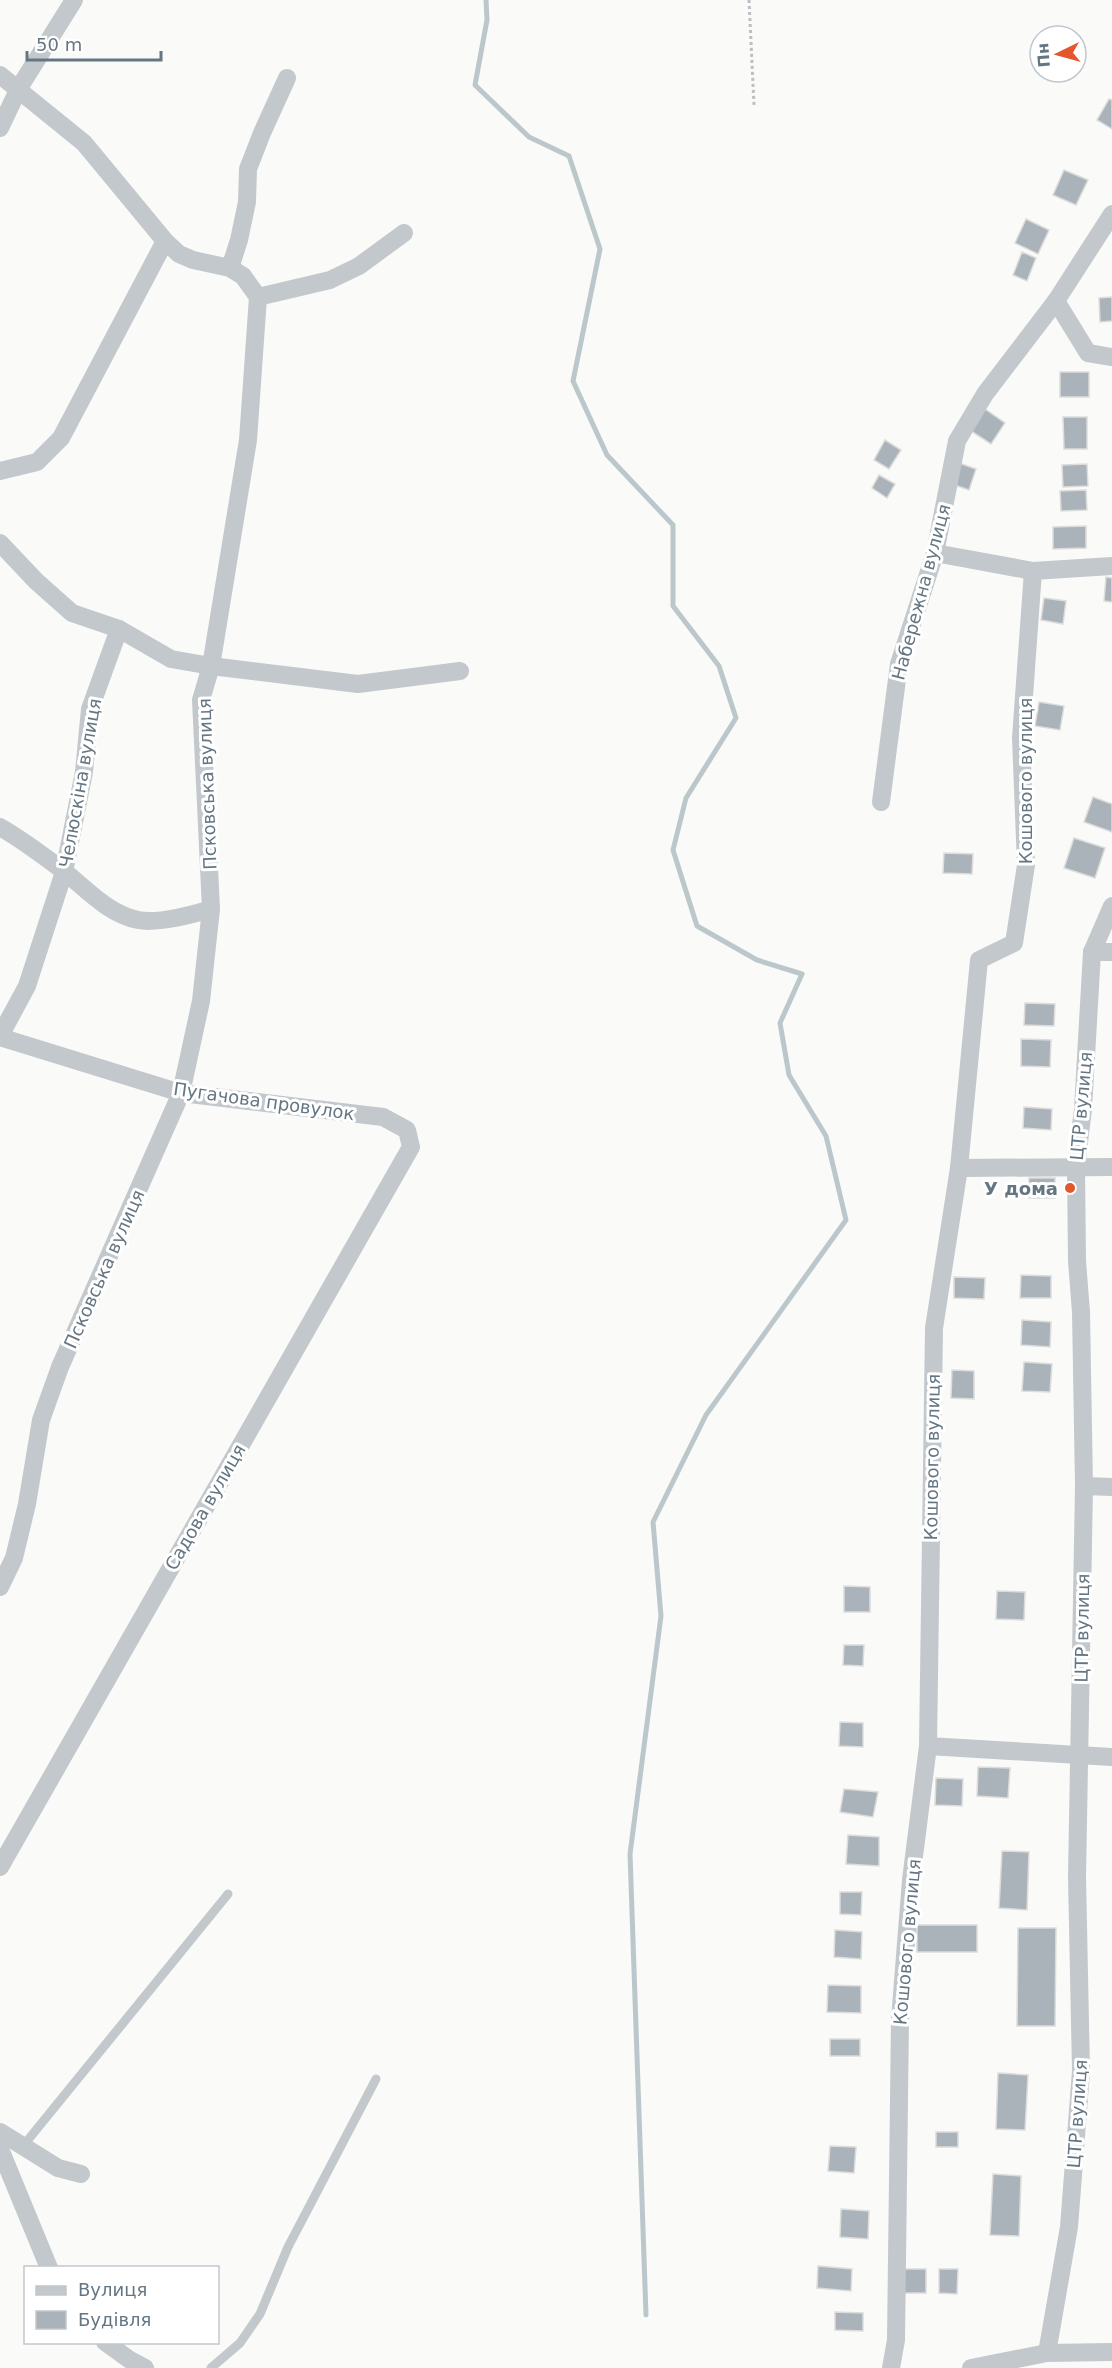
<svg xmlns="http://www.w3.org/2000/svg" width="1112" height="2368" font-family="'DejaVu Sans',sans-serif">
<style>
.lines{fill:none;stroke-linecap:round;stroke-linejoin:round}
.stream{stroke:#bbc7cb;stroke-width:5}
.building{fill:#aab3b9;stroke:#dcdcda;stroke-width:1.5}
.path{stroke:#bbbfc2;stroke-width:3;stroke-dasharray:3 3;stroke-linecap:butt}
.lane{stroke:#c3c8cc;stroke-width:9}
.street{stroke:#c3c8cc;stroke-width:18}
.poi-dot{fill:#e4572e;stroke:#fff;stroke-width:2}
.labels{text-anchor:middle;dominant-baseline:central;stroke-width:6;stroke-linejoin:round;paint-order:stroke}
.street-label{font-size:18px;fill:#657683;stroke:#fff}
.poi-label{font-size:18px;font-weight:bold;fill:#657683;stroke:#fff;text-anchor:end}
</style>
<rect width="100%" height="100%" fill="#fafaf8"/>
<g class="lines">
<!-- stream -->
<polyline class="stream" points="486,0 487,20 475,85 529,137 569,156 600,249 573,381 607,455 673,525 673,606 719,666 736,718 686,798 673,850 697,926 757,960 802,974 780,1023 789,1075 826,1136 846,1220 706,1415 653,1522 661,1616 630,1854 646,2315"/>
</g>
<!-- building -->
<g class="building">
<polygon points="1109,99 1112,100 1112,129 1097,120"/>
<polygon points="1064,170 1088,180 1076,205 1053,195"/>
<polygon points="1026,219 1049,230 1038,254 1015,243"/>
<polygon points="1022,252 1036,258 1027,281 1013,275"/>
<polygon points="1112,297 1112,321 1100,322 1099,298"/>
<rect x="1060" y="372" width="29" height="25"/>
<polygon points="985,409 1005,423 991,444 971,431"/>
<polygon points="1063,417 1087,417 1087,449 1064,449"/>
<polygon points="885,440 901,450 889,469 874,460"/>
<polygon points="956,462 976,469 969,490 949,483"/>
<polygon points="1087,464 1088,486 1063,487 1062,465"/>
<polygon points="879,475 895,484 887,498 872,488"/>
<polygon points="1086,490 1087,510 1061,511 1060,491"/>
<polygon points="1086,526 1086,548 1053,549 1053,527"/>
<polygon points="1106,577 1112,578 1112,602 1104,601"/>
<polygon points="1044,598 1066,601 1063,624 1041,620"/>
<polygon points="1039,702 1064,706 1060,730 1035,726"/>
<polygon points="1093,797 1112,804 1112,832 1084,822"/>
<polygon points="1074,838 1105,848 1095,878 1064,868"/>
<polygon points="944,853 973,854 972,874 943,873"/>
<polygon points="1025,1003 1055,1004 1054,1026 1024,1025"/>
<polygon points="1021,1039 1051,1040 1050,1067 1021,1066"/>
<polygon points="1024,1107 1052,1109 1051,1130 1023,1128"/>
<rect x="1029" y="1178" width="26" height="20"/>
<polygon points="1021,1275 1051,1276 1051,1298 1020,1298"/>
<polygon points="954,1277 985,1278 984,1299 954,1298"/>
<polygon points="1022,1320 1051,1322 1050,1347 1021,1345"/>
<polygon points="1024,1362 1052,1364 1050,1392 1022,1391"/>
<polygon points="952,1370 974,1371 974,1399 951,1398"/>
<polygon points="844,1586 870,1587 870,1612 844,1612"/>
<polygon points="997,1591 1025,1592 1024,1620 996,1619"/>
<polygon points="844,1645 864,1645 863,1666 843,1665"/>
<polygon points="840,1722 863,1723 863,1747 839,1746"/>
<polygon points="978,1767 1010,1768 1008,1798 977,1796"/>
<polygon points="936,1778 963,1779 962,1806 935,1805"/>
<polygon points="844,1789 878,1792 873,1817 840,1812"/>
<polygon points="848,1835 879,1837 879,1866 846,1864"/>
<polygon points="1002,1851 1029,1852 1027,1910 999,1908"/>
<polygon points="840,1892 862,1892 861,1915 840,1914"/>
<rect x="917" y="1925" width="60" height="27"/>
<polygon points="1018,1928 1056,1928 1055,2026 1017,2026"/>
<polygon points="835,1930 862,1932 861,1959 834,1957"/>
<polygon points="828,1985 861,1986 861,2013 827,2012"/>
<rect x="830" y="2039" width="30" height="17"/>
<polygon points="998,2073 1028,2075 1025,2130 996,2129"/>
<rect x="936" y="2132" width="22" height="15"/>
<polygon points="830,2146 856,2147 854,2173 828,2171"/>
<polygon points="993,2174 1021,2176 1019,2236 990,2235"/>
<polygon points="841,2209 869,2211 868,2239 840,2237"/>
<polygon points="818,2266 852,2269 851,2291 817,2288"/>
<polygon points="898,2269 926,2269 926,2293 897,2293"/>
<polygon points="939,2269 958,2269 957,2294 939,2293"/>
<polygon points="835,2312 863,2313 863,2331 835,2330"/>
</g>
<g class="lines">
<!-- path -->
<polyline class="path" points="749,0 754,105"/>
<!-- lane -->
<g class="lane">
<polyline points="23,2146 228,1894"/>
<polyline points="211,2368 240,2343 260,2314 288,2247 376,2079"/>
</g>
<!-- street -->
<g class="street">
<polyline points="0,75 84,143 165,241 179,254 193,260 230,268 243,276 258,297 248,440 211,666 201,700 211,909 201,1001 181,1093 60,1367 41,1420 27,1504 14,1558 0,1587"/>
<polyline points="0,128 19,88 74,0"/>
<polyline points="230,268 239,240 247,202 248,169 262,133 287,78"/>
<polyline points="258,297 330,280 359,266 404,233"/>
<polyline points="1056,301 1088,353 1112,357"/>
<polyline points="0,471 37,462 61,438 165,241"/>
<polyline points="0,543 36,581 72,613 119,629 171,659 211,666 358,684 460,671"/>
<polyline points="935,553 1033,571 1112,566"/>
<polyline points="881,802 899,664 935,553 957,441 985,394 1056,301 1112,214"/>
<path d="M0,827C23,840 44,856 65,872C87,890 109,914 138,920C158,924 191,915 211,909"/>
<polyline points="1092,952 1112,952"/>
<polyline points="0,1036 27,986 64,872 84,772 90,709 119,629"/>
<polyline points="0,1037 181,1093 383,1117 407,1130 411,1147 0,1867"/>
<polyline points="959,1168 1112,1167"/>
<polyline points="1084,1486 1112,1487"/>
<polyline points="928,1746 1112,1757"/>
<polyline points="0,2132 58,2168 81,2174"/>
<polyline points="0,2149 49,2268"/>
<polyline points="105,2342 130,2360 145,2368"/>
<polyline points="1047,2353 1069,2227 1081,2071 1077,1877 1084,1486 1081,1312 1077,1261 1076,1167 1083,1109 1092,952 1112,906"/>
<polyline points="891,2368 896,2340 900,2019 911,1880 928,1746 934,1328 959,1168 979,960 1014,943 1026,865 1021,738 1033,571"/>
<polyline points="971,2368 1047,2353 1112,2352"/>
</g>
</g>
<!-- markers -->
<circle class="poi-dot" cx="1070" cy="1188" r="6"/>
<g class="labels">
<!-- street labels -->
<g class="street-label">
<text transform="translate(921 592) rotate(-75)">Набережна вулиця</text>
<text transform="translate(1025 781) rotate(-90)">Кошового вулиця</text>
<text transform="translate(80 783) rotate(-80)">Челюскіна вулиця</text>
<text transform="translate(207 784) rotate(-92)">Псковська вулиця</text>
<text transform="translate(264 1101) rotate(8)">Пугачова провулок</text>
<text transform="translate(1081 1106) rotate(-85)">ЦТР вулиця</text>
<text transform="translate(104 1269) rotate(-66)">Псковська вулиця</text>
<text transform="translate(932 1457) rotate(-89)">Кошового вулиця</text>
<text transform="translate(205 1507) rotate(-60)">Садова вулиця</text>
<text transform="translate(1082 1628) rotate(-89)">ЦТР вулиця</text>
<text transform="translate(907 1942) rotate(-85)">Кошового вулиця</text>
<text transform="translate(1077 2114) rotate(-86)">ЦТР вулиця</text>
</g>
<!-- poi labels -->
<g class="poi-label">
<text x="1058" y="1188">У дома</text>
</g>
</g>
<!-- legend -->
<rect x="24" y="2266" width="195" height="78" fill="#ffffff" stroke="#c1c8cd" stroke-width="1.5"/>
<rect x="36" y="2286" width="30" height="9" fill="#c3c8cc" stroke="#c1c8cd" stroke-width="1.5"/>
<text x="78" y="2296" font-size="18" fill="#657683">Вулиця</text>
<rect x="36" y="2311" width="30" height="18" fill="#aab3b9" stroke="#c1c8cd" stroke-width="1.5"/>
<text x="78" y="2326" font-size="18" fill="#657683">Будівля</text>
<!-- north arrow -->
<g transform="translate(1058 54) rotate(265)"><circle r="28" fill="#ffffff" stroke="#c1c8cd" stroke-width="1.5"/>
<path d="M0-4.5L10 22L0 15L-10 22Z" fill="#e4572e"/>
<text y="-9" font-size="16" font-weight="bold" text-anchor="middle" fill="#657683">Пн</text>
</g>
<!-- scale -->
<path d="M27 51v9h134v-9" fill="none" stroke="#657683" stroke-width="3"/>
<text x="36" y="51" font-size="18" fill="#657683" stroke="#ffffff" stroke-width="4.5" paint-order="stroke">50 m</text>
</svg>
